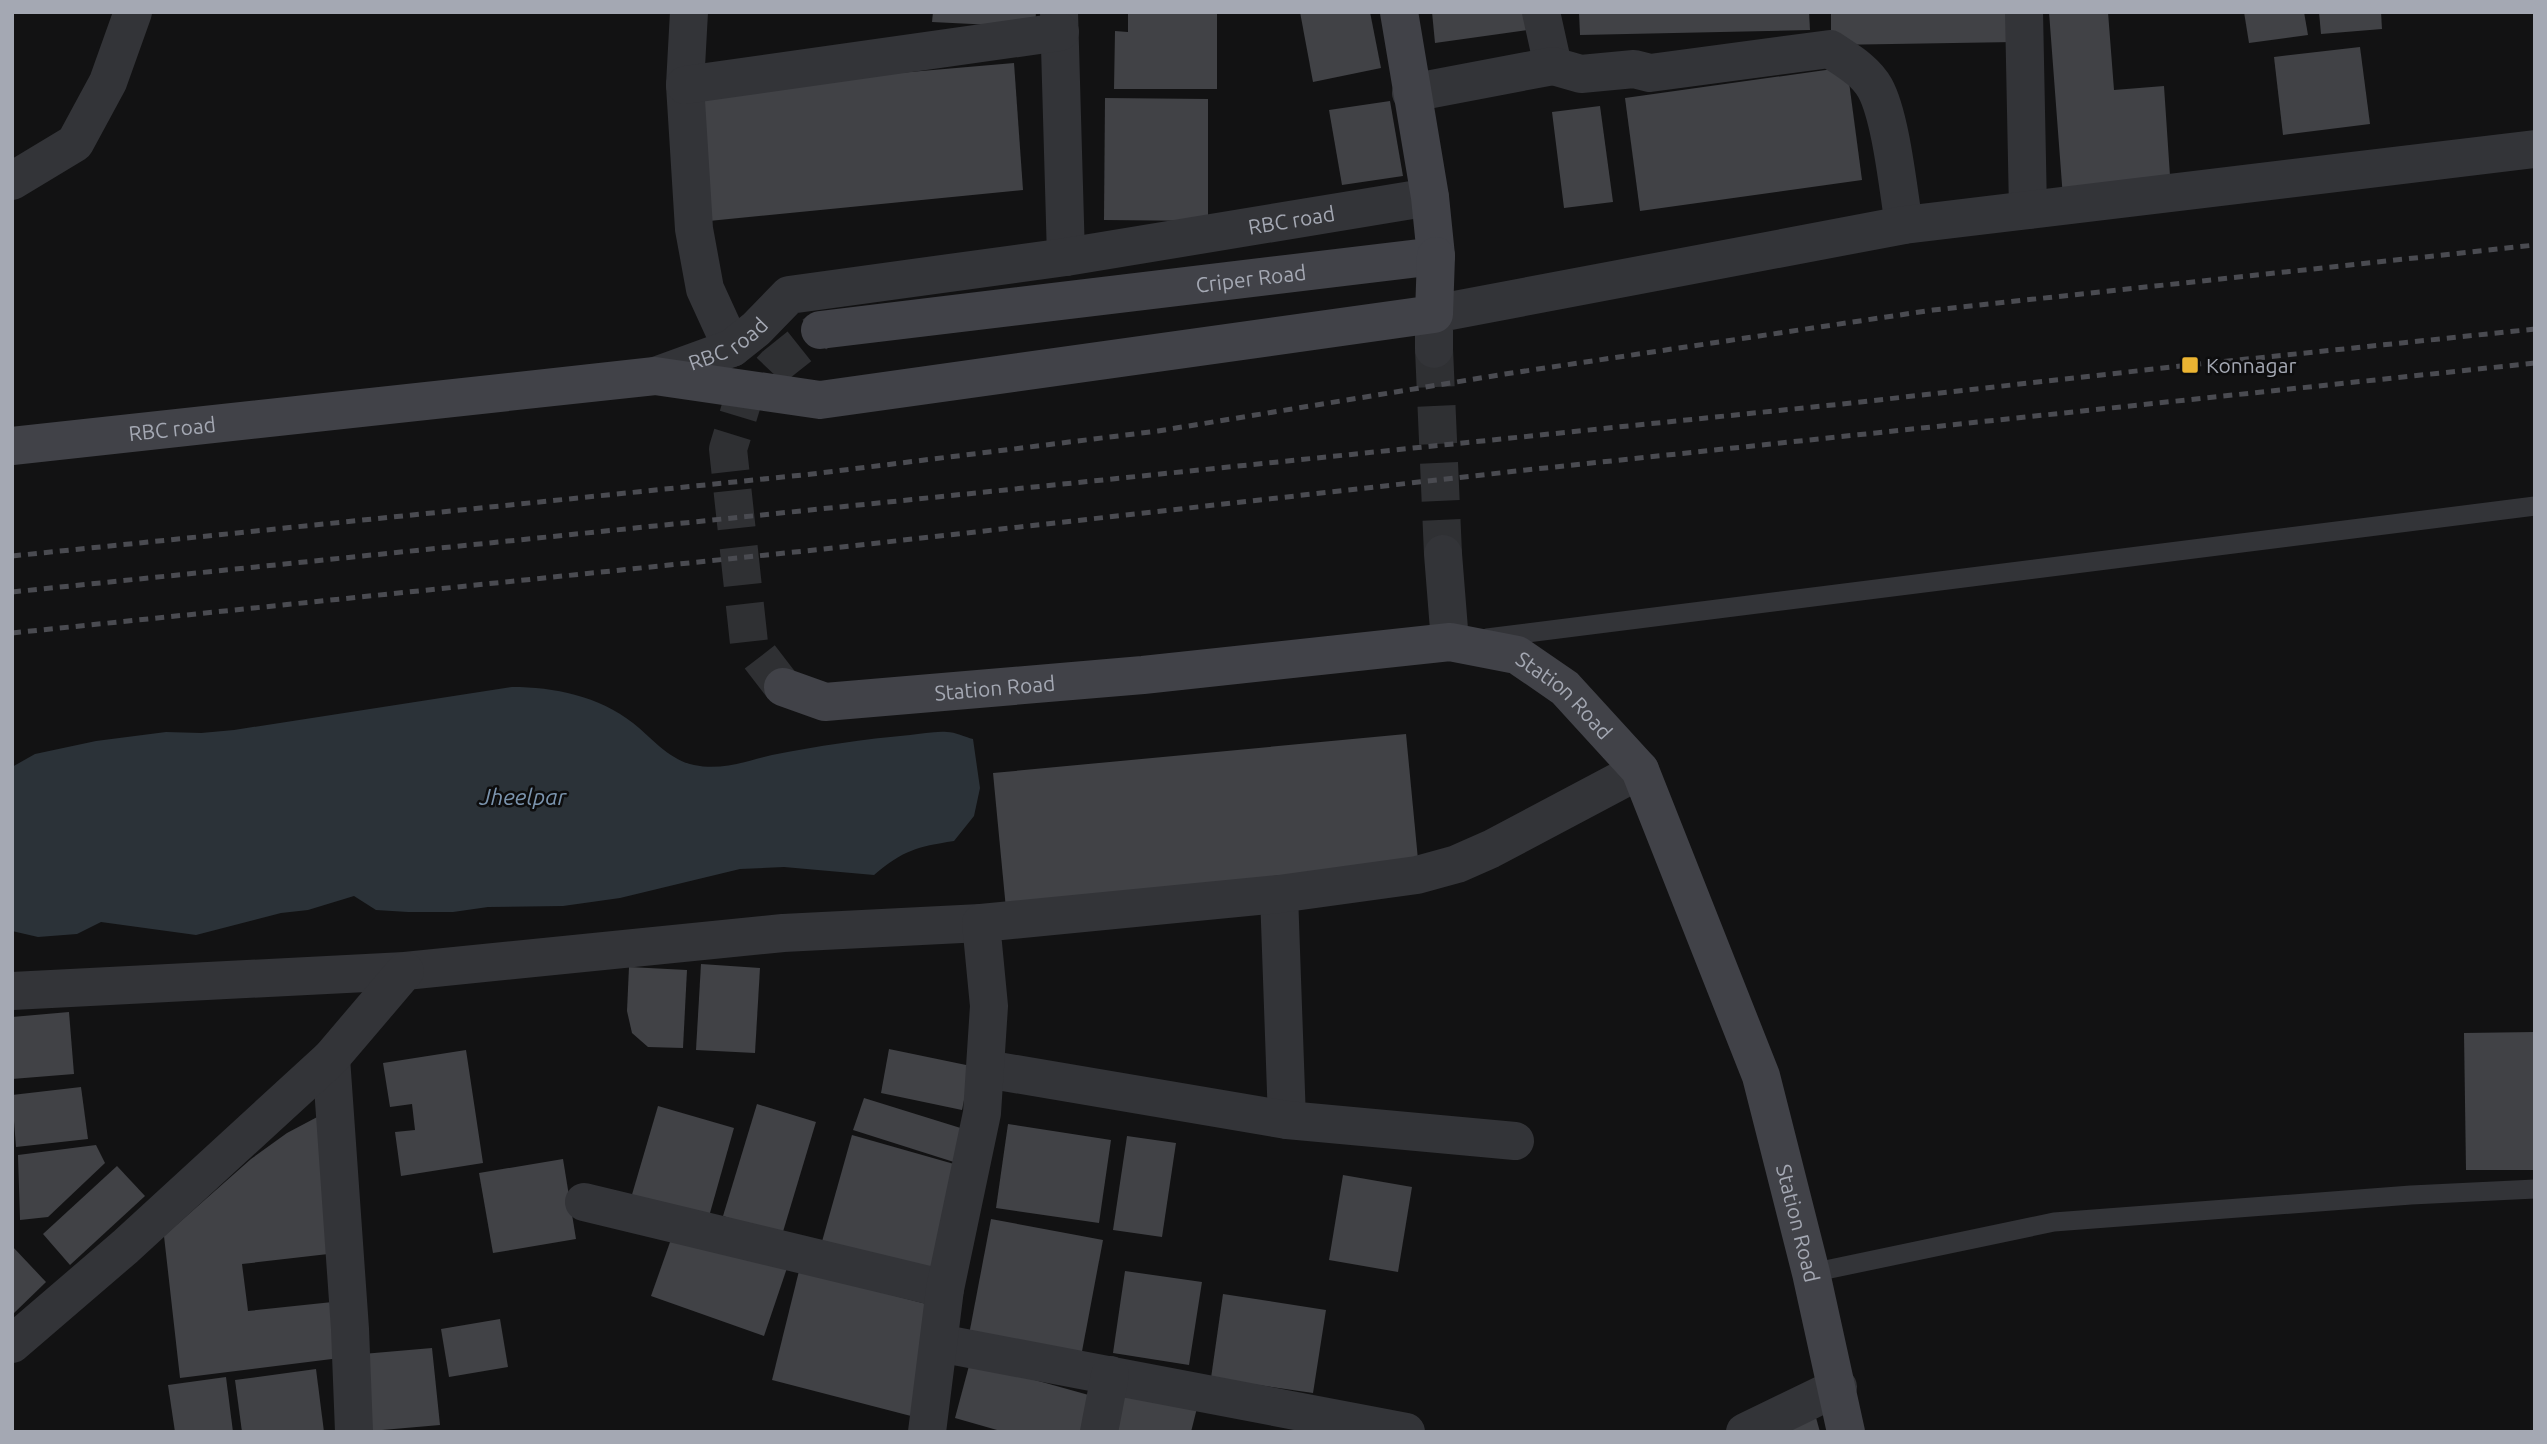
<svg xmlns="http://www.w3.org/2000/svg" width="2547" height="1444" font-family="Ubuntu,sans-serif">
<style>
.water{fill:#2b3238}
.building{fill:#414246}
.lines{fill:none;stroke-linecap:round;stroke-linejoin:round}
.street-tunnel{stroke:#2f3033;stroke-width:38;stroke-dasharray:38 19;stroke-linecap:butt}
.secondary-tunnel{stroke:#2f3033;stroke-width:38;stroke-dasharray:38 19;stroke-linecap:butt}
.lane{stroke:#333438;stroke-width:19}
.street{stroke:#333438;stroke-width:38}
.secondary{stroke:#414248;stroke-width:38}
.rail{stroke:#4a4b51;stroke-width:5;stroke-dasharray:9 7;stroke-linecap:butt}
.poi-dot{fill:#ebb432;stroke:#0d0d0e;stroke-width:2.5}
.labels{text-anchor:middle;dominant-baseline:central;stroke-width:5;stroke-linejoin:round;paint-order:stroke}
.street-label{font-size:21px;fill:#a4a8b3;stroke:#0d0d0e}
.poi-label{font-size:21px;fill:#a4a8b3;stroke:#0d0d0e;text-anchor:start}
.water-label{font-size:23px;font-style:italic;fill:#7b94ae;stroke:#0d0d0e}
</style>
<rect width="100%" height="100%" fill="#121213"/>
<!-- water -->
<path class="water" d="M512,687C554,687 599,696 633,723C652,738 669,760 694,765C722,771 746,761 772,755C817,746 864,739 910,735C922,734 935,731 947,732C955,732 965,737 973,739L980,788L974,816L954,841C916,847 904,850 874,875L784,867L740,869L620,898L563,906L488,907L453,912H408L376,910L354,896L308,910L281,913L196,935L101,922L77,934L38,937L12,931V767L35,754L96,741L166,732L201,733L234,730Z"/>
<!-- building -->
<g class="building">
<polygon points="933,12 1036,12 1035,27 932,22"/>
<polygon points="1128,12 1217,12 1217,89 1114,89 1115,31 1128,32"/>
<polygon points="1300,12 1370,12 1381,68 1313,82"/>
<polygon points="1432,12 1533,12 1535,29 1435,43"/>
<polygon points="1579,12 1809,12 1810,30 1580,35"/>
<polygon points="1831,12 2014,12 2015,42 1831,45"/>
<polygon points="2049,12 2108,12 2114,90 2164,86 2171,191 2063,198"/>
<polygon points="2244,12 2304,12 2308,35 2249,43"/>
<polygon points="2319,12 2381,12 2382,29 2321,34"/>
<polygon points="2360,47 2370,124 2283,135 2274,57"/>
<polygon points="1014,63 1023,190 699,222 689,91"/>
<polygon points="1847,67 1862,180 1640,211 1625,98"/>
<polygon points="1105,98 1208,99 1208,221 1104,220"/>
<polygon points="1390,101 1403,176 1342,185 1329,110"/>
<polygon points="1600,106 1613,202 1564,208 1552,112"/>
<polygon points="1406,734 1419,870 1006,909 993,773"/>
<polygon points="701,964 760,968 755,1053 696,1050"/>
<polygon points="629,967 687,970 683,1048 648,1047 632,1033 627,1011"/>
<polygon points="69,1012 74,1074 12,1079 12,1017"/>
<polygon points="2535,1032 2535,1170 2466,1170 2464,1033"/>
<polygon points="889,1049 971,1066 962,1110 881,1093"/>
<polygon points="466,1050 483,1163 401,1176 395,1132 415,1130 412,1104 390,1107 383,1063"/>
<polygon points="81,1087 88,1139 16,1147 12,1095"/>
<polygon points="864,1098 967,1130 957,1163 853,1130"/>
<polygon points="757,1104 816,1122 782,1235 723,1216"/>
<polygon points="658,1106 734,1128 708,1220 631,1198"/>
<polygon points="321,1115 337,1253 242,1264 248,1311 342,1301 348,1357 180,1378 164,1236 251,1159 287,1133"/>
<polygon points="1008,1124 1111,1140 1099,1223 996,1208"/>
<polygon points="852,1135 961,1166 931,1276 821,1245"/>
<polygon points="1127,1136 1176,1143 1162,1237 1113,1230"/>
<polygon points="96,1145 105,1163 48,1217 20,1220 18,1155"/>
<polygon points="563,1159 576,1239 493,1253 479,1173"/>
<polygon points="117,1166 145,1196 70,1265 43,1234"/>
<polygon points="1343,1175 1412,1187 1398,1272 1329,1260"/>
<polygon points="991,1219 1103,1240 1080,1362 968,1340"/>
<polygon points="675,1228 787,1268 764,1336 651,1296"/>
<polygon points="12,1246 46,1282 12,1315"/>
<polygon points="799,1271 938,1307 911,1416 772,1380"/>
<polygon points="1125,1271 1202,1282 1189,1365 1113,1353"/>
<polygon points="1223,1294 1326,1310 1313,1393 1211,1378"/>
<polygon points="500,1319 508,1367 449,1377 441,1329"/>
<polygon points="432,1348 440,1425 359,1432 351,1355"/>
<polygon points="970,1362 1103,1399 1094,1432 1004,1432 955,1418"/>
<polygon points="316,1369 324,1432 242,1432 235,1380"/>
<polygon points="226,1377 233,1432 175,1432 168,1385"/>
<polygon points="1117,1389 1197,1408 1191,1432 1107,1432"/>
<polygon points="1815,1414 1820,1432 1755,1432"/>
</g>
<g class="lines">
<!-- street-tunnel -->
<polyline class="street-tunnel" points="1434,349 1443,554"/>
<!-- secondary-tunnel -->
<polyline class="secondary-tunnel" points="783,687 749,643 728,449 743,400 776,365 820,330"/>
<!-- lane -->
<g class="lane">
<polyline points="1487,638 2535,506"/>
<polyline points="1811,1273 2054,1222 2411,1195 2535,1189"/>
</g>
<!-- street -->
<g class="street">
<polyline points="689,12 685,85 694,229 705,289 732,348"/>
<polyline points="1059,12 1066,257"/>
<polyline points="1541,12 1553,66"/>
<polyline points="2024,12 2028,210"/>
<polyline points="685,85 1060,32"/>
<path d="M1411,93L1553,66L1581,74L1634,69L1650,73L1830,49C1846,60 1865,70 1875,88C1891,117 1898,189 1904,225"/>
<polyline points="12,181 75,143 108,82 133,12"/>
<polyline points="1434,349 1434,314 1904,225 2535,149"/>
<path id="s1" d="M655,376L732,348L756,329L789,295L1066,257L1430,197"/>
<polyline points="1443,554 1450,642"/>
<polyline points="1279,894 1287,1120"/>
<polyline points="12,991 405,971 783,933 981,923"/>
<polyline points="331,1058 350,1329 354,1432"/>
<polyline points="986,1069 1287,1120 1515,1141"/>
<polyline points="584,1202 945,1289"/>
<polyline points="939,1343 1406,1432"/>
<polyline points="12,1344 125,1247 331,1058 405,971"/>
<polyline points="927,1432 945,1289 982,1113 989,1006 981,923 1279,894 1417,875 1457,864 1491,849 1640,770"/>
<polyline points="1099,1432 1110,1375"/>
<polyline points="1745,1432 1838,1387"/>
</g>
<!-- secondary -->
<g class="secondary">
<path id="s2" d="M820,330L1436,256L1430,197L1399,12"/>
<path id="s3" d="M12,446L655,376L820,400L1434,314L1436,256"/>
<path id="s4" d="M783,687L825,702L1143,675L1450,642L1517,655L1565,688L1640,770L1761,1076L1811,1273L1846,1432"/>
</g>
<!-- rail -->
<g class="rail">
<polyline points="12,556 812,474 1158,431 1505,374 1933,310 2535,245"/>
<polyline points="12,592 1842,404 2190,365 2535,329"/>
<polyline points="12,633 824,549 1526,470 2535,363"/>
</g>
</g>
<!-- markers -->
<rect class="poi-dot" x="2181" y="356" width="18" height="18" rx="3.5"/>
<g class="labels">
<!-- street labels -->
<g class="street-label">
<text stroke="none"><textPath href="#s1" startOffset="668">RBC road</textPath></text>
<text stroke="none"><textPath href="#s2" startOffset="434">Criper Road</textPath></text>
<text stroke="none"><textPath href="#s1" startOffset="80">RBC road</textPath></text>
<text stroke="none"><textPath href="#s3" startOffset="161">RBC road</textPath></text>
<text stroke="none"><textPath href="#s4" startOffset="215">Station Road</textPath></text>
<text stroke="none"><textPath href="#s4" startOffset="803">Station Road</textPath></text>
<text stroke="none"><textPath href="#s4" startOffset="1391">Station Road</textPath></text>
</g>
<!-- poi labels -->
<g class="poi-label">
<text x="2206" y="365">Konnagar</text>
</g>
<!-- water labels -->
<g class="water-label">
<text x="523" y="796">Jheelpar</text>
</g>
</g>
<!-- border -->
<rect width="2547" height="1444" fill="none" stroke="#a4a8b3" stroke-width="28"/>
</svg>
